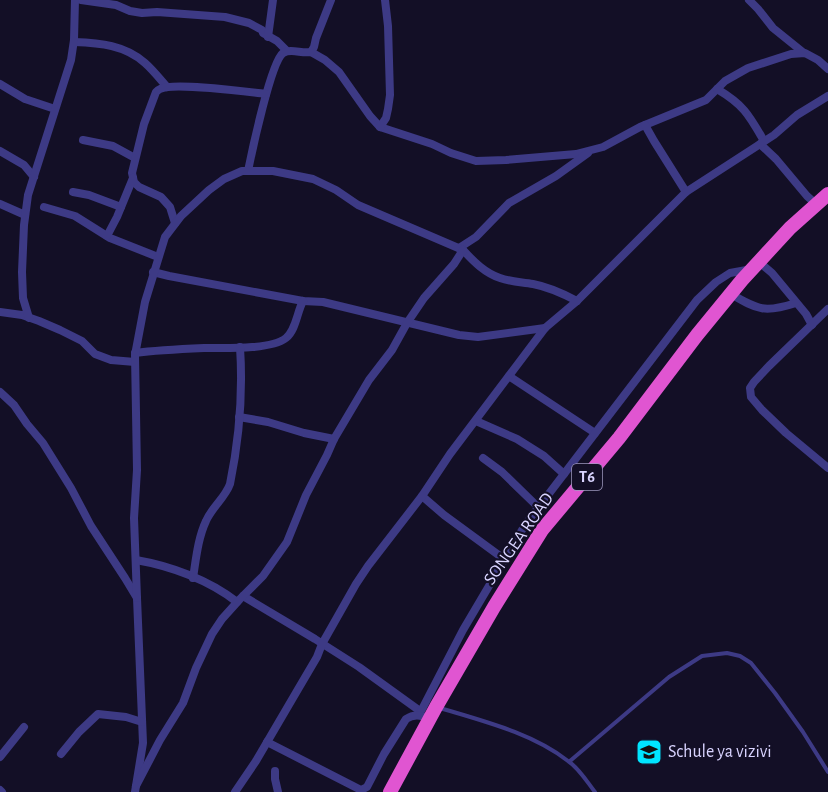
<svg xmlns="http://www.w3.org/2000/svg" width="828" height="792" font-family="'Alegreya Sans',sans-serif">
<style>
.lines{fill:none;stroke-linecap:round;stroke-linejoin:round}
.service{stroke:#3d3a85;stroke-width:4}
.minor{stroke:#3d3a85;stroke-width:8}
.trunk{stroke:#e055d1;stroke-width:14}
.labels{text-anchor:middle;dominant-baseline:central;stroke-width:4.5;stroke-linejoin:round;paint-order:stroke}
.shield{fill:#130f26;stroke:#9e99be;stroke-width:1.5}
.shield-label{font-size:16px;font-weight:bold;fill:#d9d4ff}
.street-label{font-size:18px;fill:#d9d4ff;stroke:#130f26}
.poi-label{font-size:18px;fill:#d9d4ff;stroke:#130f26;text-anchor:start}
</style>
<rect width="100%" height="100%" fill="#130f26"/>
<g class="lines">
<!-- service -->
<g class="service">
<path d="M440,708C483,721 532,733 568,761C579,768 587,782 595,792"/>
<polyline points="570,761 669,677 702,656 727,653 740,656 751,663 775,693 803,732 828,772"/>
</g>
<!-- minor -->
<g class="minor">
<polyline points="81,0 116,5 130,11 142,13 157,12 225,17 249,23 262,30 263,33 277,41 287,51"/>
<polyline points="749,0 758,9 773,28 804,53"/>
<polyline points="268,37 273,0"/>
<path d="M74,42C100,43 125,45 145,63C153,70 160,79 167,87"/>
<polyline points="311,52 325,60 339,72 370,116 380,127 432,144 451,153 476,161 506,160 576,154 603,147 640,127 706,100 725,81 748,68 791,54 805,53 818,60 828,69"/>
<polyline points="0,84 25,99 55,109"/>
<path d="M717,89C744,105 749,115 764,141"/>
<polyline points="645,125 654,141 686,192"/>
<polyline points="380,127 386,118 388,109 390,95 388,26 385,0"/>
<polyline points="83,140 113,146 135,158"/>
<polyline points="760,144 776,159 807,196 816,204"/>
<polyline points="0,151 24,165 34,177"/>
<path d="M248,171C252,151 271,62 283,53C291,48 302,54 311,52L314,47L316,38L331,0"/>
<polyline points="73,192 89,195 121,207"/>
<polyline points="0,204 25,215"/>
<polyline points="44,207 75,216 110,238 158,257"/>
<path d="M175,223L170,207L161,197L139,187L134,182L132,173L144,124L156,92C157,91 158,90 160,89C173,82 248,92 266,94"/>
<polyline points="107,236 117,217 133,178"/>
<polyline points="459,248 476,237 509,203 556,176 588,153"/>
<polyline points="759,262 772,273 806,314 812,325"/>
<polyline points="153,272 169,276 303,301 323,302 459,335 478,337 545,328"/>
<path d="M731,294C758,310 765,313 796,303"/>
<polyline points="828,309 769,366 754,382 750,388 751,397 762,410 786,433 828,468"/>
<polyline points="0,312 22,315 39,321 60,330 82,341 95,354 111,360 135,362"/>
<polyline points="29,318 23,298 22,272 24,225 28,195 71,60 74,40 75,0"/>
<path d="M135,353C158,350 181,349 204,348C224,348 271,350 286,338C296,330 297,312 303,301"/>
<polyline points="509,376 595,433"/>
<polyline points="0,392 14,405 27,424 43,443 71,488 91,526 125,578 137,598 143,743 135,792"/>
<polyline points="239,417 268,422 304,433 334,439"/>
<polyline points="476,421 517,439 544,456 564,474"/>
<polyline points="483,458 502,472 538,507"/>
<polyline points="422,496 444,515 504,559"/>
<path d="M136,560C171,566 209,580 237,602"/>
<path d="M193,578C196,559 198,538 206,521C212,507 225,498 230,484C239,440 243,392 240,347"/>
<polyline points="243,596 315,639 359,667 420,711"/>
<path d="M137,598L134,518L137,470L135,355L145,302L165,237L181,216L209,190L224,179L242,171H273L313,179L336,190L358,205L463,250C474,262 485,273 500,278C511,282 522,282 533,284C549,287 562,293 577,301"/>
<polyline points="419,715 463,630 525,525 697,300 716,282 730,273 752,269"/>
<path d="M267,742L361,790L367,787L384,754L406,719C412,715 417,714 424,717"/>
<polyline points="61,754 79,732 98,714 126,717 142,722"/>
<polyline points="0,757 24,727"/>
<polyline points="275,771 275,779 278,792"/>
<polyline points="136,786 160,740 183,703 196,668 212,634 222,619 240,599 263,576 287,542 306,495 327,455 334,439 369,380 392,350 407,323 424,298 454,264 463,250"/>
<polyline points="0,790 2,792"/>
<polyline points="235,792 256,761 297,691 317,657 322,644 356,584 368,566 422,496 450,454 545,328 577,301 686,192 774,135 797,115 828,96"/>
</g>
<!-- trunk -->
<polyline class="trunk" points="390,792 436,707 494,607 542,530 619,438 697,335 742,280 790,228 828,194"/>
</g>
<!-- icons -->
<defs>
<g id="school-square" transform="scale(1.35)"><rect x="-9" y="-9" width="18" height="18" rx="4" fill="#00e5ff" stroke="#130f26"/><path d="M0-5L7-2L0 1L-7-2ZM-4 1L0 2.5L4 1V4Q0 6-4 4Z" fill="#111"/></g>
</defs>
<g fill-rule="evenodd">
<use href="#school-square" x="649" y="752"/>
</g>
<g class="labels">
<!-- shield labels -->
<rect class="shield" x="572" y="464" width="30" height="26" rx="4.5"/>
<g class="shield-label">
<text x="587" y="477">T6</text>
</g>
<!-- street labels -->
<g class="street-label">
<text transform="translate(519 539) rotate(-55)">SONGEA ROAD</text>
</g>
<!-- poi labels -->
<g class="poi-label">
<text x="668" y="752">Schule ya vizivi</text>
</g>
</g>
</svg>
